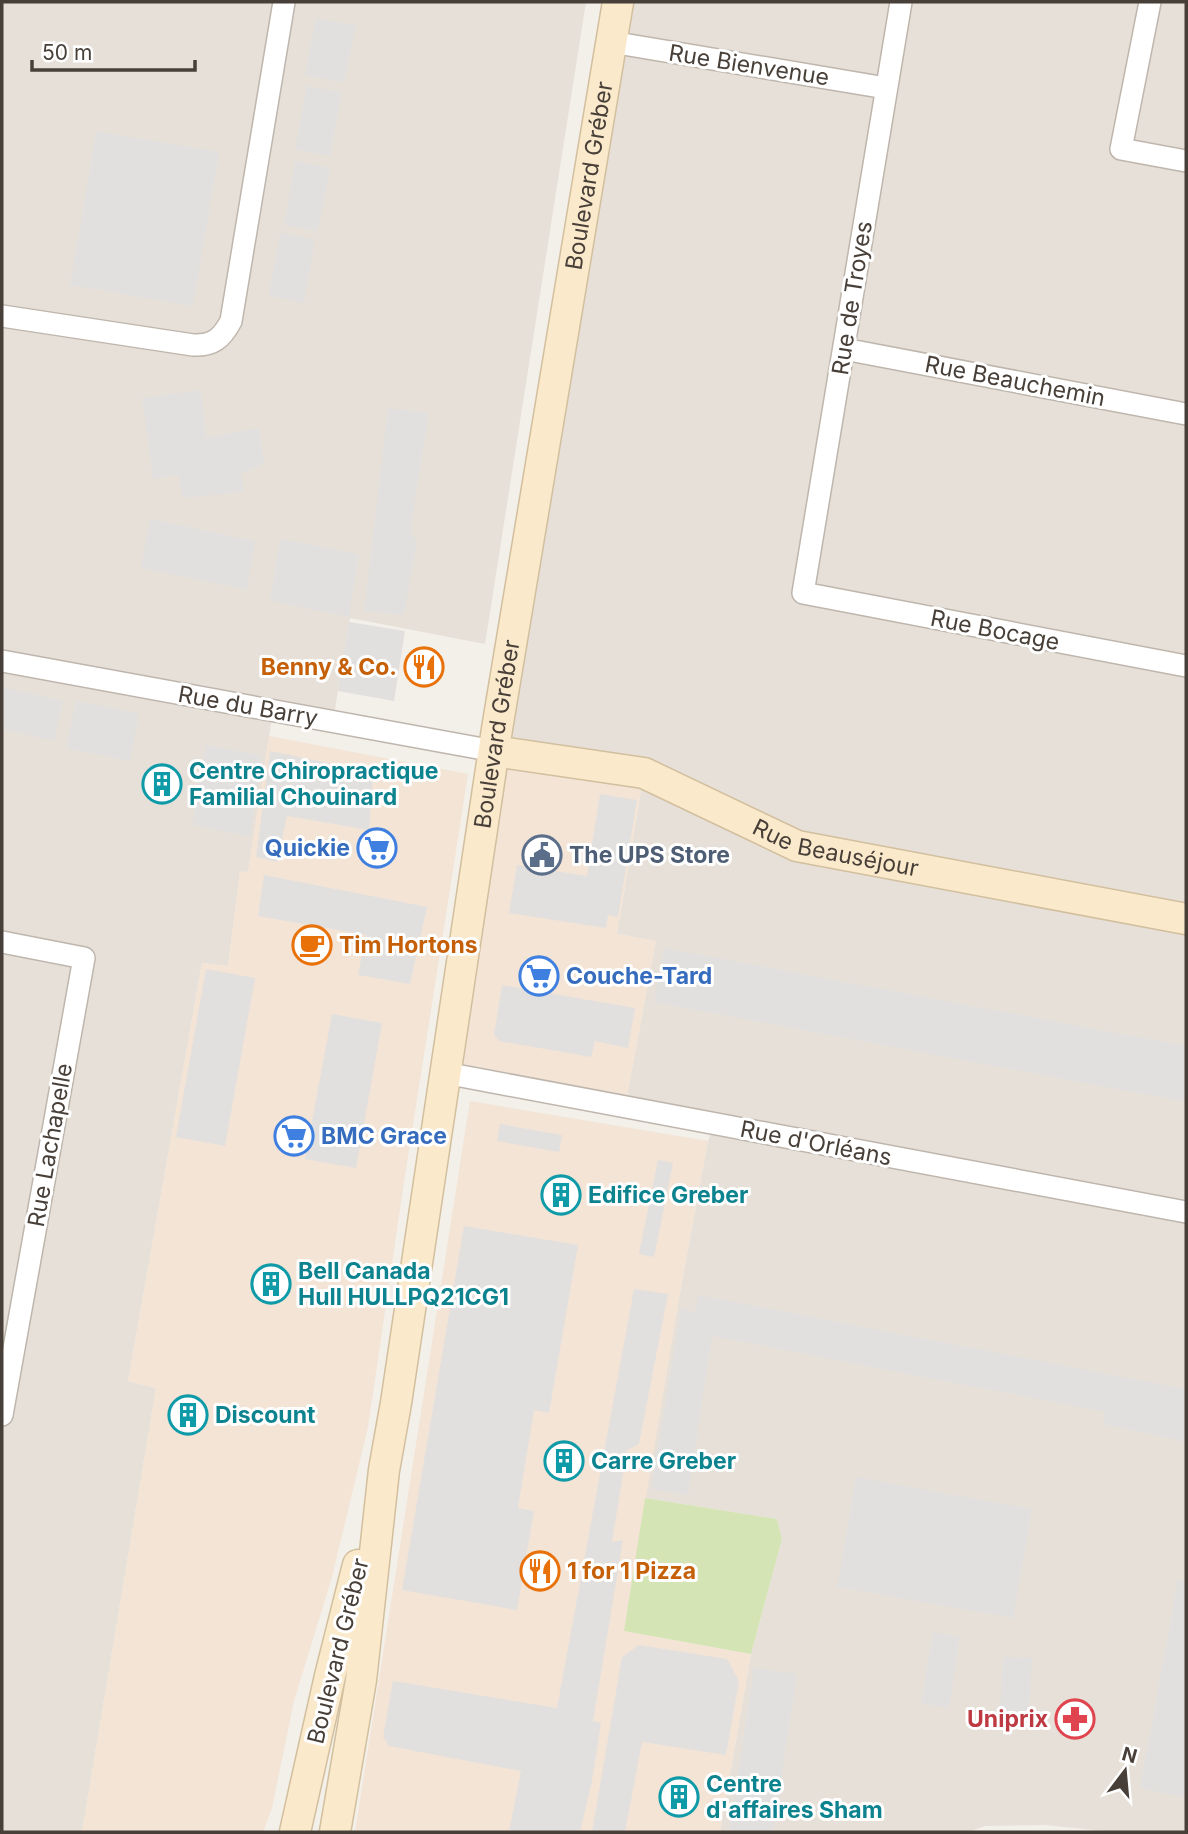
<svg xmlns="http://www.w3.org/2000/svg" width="1188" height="1834" font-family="Inter,sans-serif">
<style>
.residential{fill:#e7e0d8}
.commercial{fill:#f3e4d6}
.green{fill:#d5e4b5}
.parking{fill:#e2e0de}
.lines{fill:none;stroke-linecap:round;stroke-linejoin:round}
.street-casing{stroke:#beb6ad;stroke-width:24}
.secondary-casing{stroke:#d2bf9e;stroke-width:33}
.street{stroke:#fff;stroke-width:21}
.secondary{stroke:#fbe9cc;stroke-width:30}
.labels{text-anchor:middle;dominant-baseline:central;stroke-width:6;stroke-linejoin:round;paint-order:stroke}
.street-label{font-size:23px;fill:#473f38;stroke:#fff}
.food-label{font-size:23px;font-weight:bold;fill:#c56008;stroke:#fff;text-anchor:start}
.culture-label{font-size:23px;font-weight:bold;fill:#0d838f;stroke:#fff;text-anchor:start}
.shop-label{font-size:23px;font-weight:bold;fill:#366cbe;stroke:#fff;text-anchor:start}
.service-label{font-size:23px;font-weight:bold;fill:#4e5e75;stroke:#fff;text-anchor:start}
.health-label{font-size:23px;font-weight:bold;fill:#be3a42;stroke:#fff;text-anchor:end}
</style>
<rect width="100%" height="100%" fill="#f3efe9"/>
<!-- residential -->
<g class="residential">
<polygon points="2,2 586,2 485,644 350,618 333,721 273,711 248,872 240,872 228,966 202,963 128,1381 156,1388 82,1832 2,1832"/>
<polygon points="618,2 1186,2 1186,1832 1114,1832 1045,1825 985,1826 968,1832 720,1832 751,1654 782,1539 777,1519 645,1498 681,1287 708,1141 714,1124 625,1107 656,941 617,934 644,773 494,751"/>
</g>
<!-- commercial -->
<g class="commercial">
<polygon points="269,736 468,774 404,1182 368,1427 332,1577 294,1701 272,1808 263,1832 82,1832 156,1388 128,1381 202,963 228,966 240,871 248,872"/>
<polygon points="494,751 644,773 617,934 656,941 625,1107 445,1073"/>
<polygon points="470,1101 708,1141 681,1287 624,1631 751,1654 720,1832 355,1832"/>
</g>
<!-- green -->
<polygon class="green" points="645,1498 777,1519 782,1539 751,1654 624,1631"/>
<!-- parking -->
<g class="parking">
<polygon points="316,18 356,26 344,83 305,75"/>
<polygon points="307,86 342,92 330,156 295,149"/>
<polygon points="96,131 219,152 193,306 70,285"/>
<polygon points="295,161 330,168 318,231 284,225"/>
<polygon points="280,233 315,239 304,303 269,296"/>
<polygon points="201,390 206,438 259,428 264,464 241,474 244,492 183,498 178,475 153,479 142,398"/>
<polygon points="388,408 429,413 410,532 417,541 404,615 364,611"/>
<polygon points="150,519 255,541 247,590 141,568"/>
<polygon points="280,539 359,554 349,617 270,601"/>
<polygon points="349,622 405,631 394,701 338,691"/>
<polygon points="2,687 63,701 54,741 2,729"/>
<polygon points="76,701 139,713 130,761 66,748"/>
<polygon points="206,745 262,756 250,837 192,825"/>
<polygon points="270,751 373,772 369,830 287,816 277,862 256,857"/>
<polygon points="600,794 637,800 618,917 608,915 606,928 509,913 517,865 587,876"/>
<polygon points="264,875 427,907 410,984 358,975 366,935 258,916"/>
<polygon points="664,948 1186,1046 1186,1102 654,1002"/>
<polygon points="206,969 255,978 225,1146 176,1137"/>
<polygon points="502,985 635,1008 628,1048 595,1041 591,1057 499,1041 494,1035"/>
<polygon points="332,1014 382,1023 356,1168 305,1159"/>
<polygon points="500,1124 562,1135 559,1152 497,1141"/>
<polygon points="658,1160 673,1163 654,1257 639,1254"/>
<polygon points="464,1226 578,1245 549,1413 534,1410 518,1508 534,1511 517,1610 402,1590"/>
<polygon points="634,1289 668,1294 639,1444 627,1450 612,1542 623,1540 593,1721 601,1723 592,1781 580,1832 509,1832 521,1771 389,1746 383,1737 393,1681 557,1708"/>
<polygon points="698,1295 1186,1389 1186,1442 1103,1424 1105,1412 712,1336 688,1495 651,1489 681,1308 695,1313"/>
<polygon points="856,1477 1032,1509 1013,1618 837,1587"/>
<polygon points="1178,1580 1186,1582 1186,1798 1140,1788"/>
<polygon points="933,1632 960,1637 949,1708 921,1703"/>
<polygon points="639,1645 727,1659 739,1681 726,1755 642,1742 625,1832 592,1832 622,1657"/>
<polygon points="1003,1657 1032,1658 1028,1729 999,1727"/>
<polygon points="754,1668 797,1674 773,1832 729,1832"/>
</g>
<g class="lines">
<!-- street casing -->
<g class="street-casing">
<g id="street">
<polyline points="901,2 803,593 1186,666"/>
<polyline points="1150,2 1121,149 1186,161"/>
<polyline points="611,42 886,88"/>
<path d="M2,316L193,345C213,346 222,338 231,321L284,2"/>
<polyline points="844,349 1186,414"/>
<polyline points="2,661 494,751"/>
<polyline points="2,942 84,958 2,1415"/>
<polyline points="445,1073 1186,1212"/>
</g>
</g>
<!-- secondary casing -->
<g class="secondary-casing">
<g id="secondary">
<path id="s1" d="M494,751L644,773L797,846L1186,919"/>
<polyline points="295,1832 330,1676 358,1565"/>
<path id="s2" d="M335,1832L361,1680L384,1470L396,1403L497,729L618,2"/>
</g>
</g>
<!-- street -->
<use href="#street" class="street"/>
<!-- secondary -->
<use href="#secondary" class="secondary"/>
</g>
<!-- icons -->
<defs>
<g id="restaurant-ring" transform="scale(2.0125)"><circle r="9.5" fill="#fff" stroke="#e8710a" stroke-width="1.5"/><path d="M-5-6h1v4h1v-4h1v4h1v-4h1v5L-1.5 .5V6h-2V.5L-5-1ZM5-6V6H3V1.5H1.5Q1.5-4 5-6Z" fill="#e8710a"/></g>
<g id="building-ring" transform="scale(2.0125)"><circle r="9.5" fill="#fff" stroke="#0f9aa8" stroke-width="1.5"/><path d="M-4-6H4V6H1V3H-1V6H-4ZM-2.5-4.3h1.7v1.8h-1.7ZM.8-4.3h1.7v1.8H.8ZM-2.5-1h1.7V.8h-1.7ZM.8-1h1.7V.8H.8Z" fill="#0f9aa8"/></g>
<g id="supermarket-ring" transform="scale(2.0125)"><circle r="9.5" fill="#fff" stroke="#3f7fe0" stroke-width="1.5"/><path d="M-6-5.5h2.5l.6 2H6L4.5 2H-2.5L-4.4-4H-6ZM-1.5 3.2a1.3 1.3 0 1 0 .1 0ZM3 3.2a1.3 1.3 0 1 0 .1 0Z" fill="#3f7fe0"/></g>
<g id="civic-ring" transform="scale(2.0125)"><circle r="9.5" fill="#fff" stroke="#5c6f8a" stroke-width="1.5"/><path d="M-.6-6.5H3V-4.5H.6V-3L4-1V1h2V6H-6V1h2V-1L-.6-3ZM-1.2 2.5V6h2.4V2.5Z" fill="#5c6f8a"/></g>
<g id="cafe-ring" transform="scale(2.0125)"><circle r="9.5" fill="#fff" stroke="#e8710a" stroke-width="1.5"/><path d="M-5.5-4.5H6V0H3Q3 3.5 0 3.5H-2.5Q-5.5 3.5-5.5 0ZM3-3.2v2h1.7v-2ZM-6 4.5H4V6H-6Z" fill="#e8710a"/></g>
<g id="pharmacy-ring" transform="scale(2.0125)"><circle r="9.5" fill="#fff" stroke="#e0444e" stroke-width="1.5"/><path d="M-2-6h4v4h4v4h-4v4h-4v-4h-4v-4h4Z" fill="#e0444e"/></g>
</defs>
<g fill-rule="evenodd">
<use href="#restaurant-ring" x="424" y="667"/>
<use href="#building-ring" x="162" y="784"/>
<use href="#supermarket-ring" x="377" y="848"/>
<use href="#civic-ring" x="542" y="855"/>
<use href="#cafe-ring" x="312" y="945"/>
<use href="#supermarket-ring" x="539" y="976"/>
<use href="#supermarket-ring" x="294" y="1136"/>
<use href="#building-ring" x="561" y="1195"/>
<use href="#building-ring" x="271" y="1284"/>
<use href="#building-ring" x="188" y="1415"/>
<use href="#building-ring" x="564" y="1461"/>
<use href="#restaurant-ring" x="540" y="1571"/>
<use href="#pharmacy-ring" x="1075" y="1719"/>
<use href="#building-ring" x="679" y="1797"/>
</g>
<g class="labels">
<!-- street labels -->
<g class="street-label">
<text transform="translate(749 65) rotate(9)">Rue Bienvenue</text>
<text stroke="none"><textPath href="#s2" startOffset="1676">Boulevard Gréber</textPath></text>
<text transform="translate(852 298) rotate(-81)">Rue de Troyes</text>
<text transform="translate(1015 381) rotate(11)">Rue Beauchemin</text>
<text transform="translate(995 630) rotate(11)">Rue Bocage</text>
<text transform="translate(248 706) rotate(10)">Rue du Barry</text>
<text stroke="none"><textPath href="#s2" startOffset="1110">Boulevard Gréber</textPath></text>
<text stroke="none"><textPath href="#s1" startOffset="359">Rue Beauséjour</textPath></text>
<text transform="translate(816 1143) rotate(11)">Rue d'Orléans</text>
<text transform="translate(50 1145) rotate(-80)">Rue Lachapelle</text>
<text transform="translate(338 1651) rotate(-76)">Boulevard Gréber</text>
</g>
<!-- food labels -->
<g class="food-label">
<text x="397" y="667" text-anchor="end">Benny &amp; Co.</text>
<text x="339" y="945">Tim Hortons</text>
<text x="567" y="1571">1 for 1 Pizza</text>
</g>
<!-- culture labels -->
<g class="culture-label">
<text x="189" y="771">Centre Chiropractique<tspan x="189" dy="26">Familial Chouinard</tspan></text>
<text x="588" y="1195">Edifice Greber</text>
<text x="298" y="1271">Bell Canada<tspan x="298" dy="26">Hull HULLPQ21CG1</tspan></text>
<text x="215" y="1415">Discount</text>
<text x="591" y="1461">Carre Greber</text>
<text x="706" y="1784">Centre<tspan x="706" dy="26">d'affaires Sham</tspan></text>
</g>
<!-- shop labels -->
<g class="shop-label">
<text x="350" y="848" text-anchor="end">Quickie</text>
<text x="566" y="976">Couche-Tard</text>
<text x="321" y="1136">BMC Grace</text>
</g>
<!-- service labels -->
<g class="service-label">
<text x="569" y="855">The UPS Store</text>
</g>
<!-- health labels -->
<g class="health-label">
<text x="1048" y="1719">Uniprix</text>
</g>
</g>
<!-- border -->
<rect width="1188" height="1834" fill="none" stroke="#473f38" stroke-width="7"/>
<!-- north arrow -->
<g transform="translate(1125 1771) rotate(16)" stroke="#ffffff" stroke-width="5" paint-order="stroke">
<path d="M0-5L12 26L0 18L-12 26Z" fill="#473f38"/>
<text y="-10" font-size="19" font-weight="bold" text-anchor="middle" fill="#473f38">N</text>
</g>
<!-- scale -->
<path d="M32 60v10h163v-10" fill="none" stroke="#473f38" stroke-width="3.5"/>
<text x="42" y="60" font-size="21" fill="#473f38" stroke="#ffffff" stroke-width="5" paint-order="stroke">50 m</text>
</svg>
